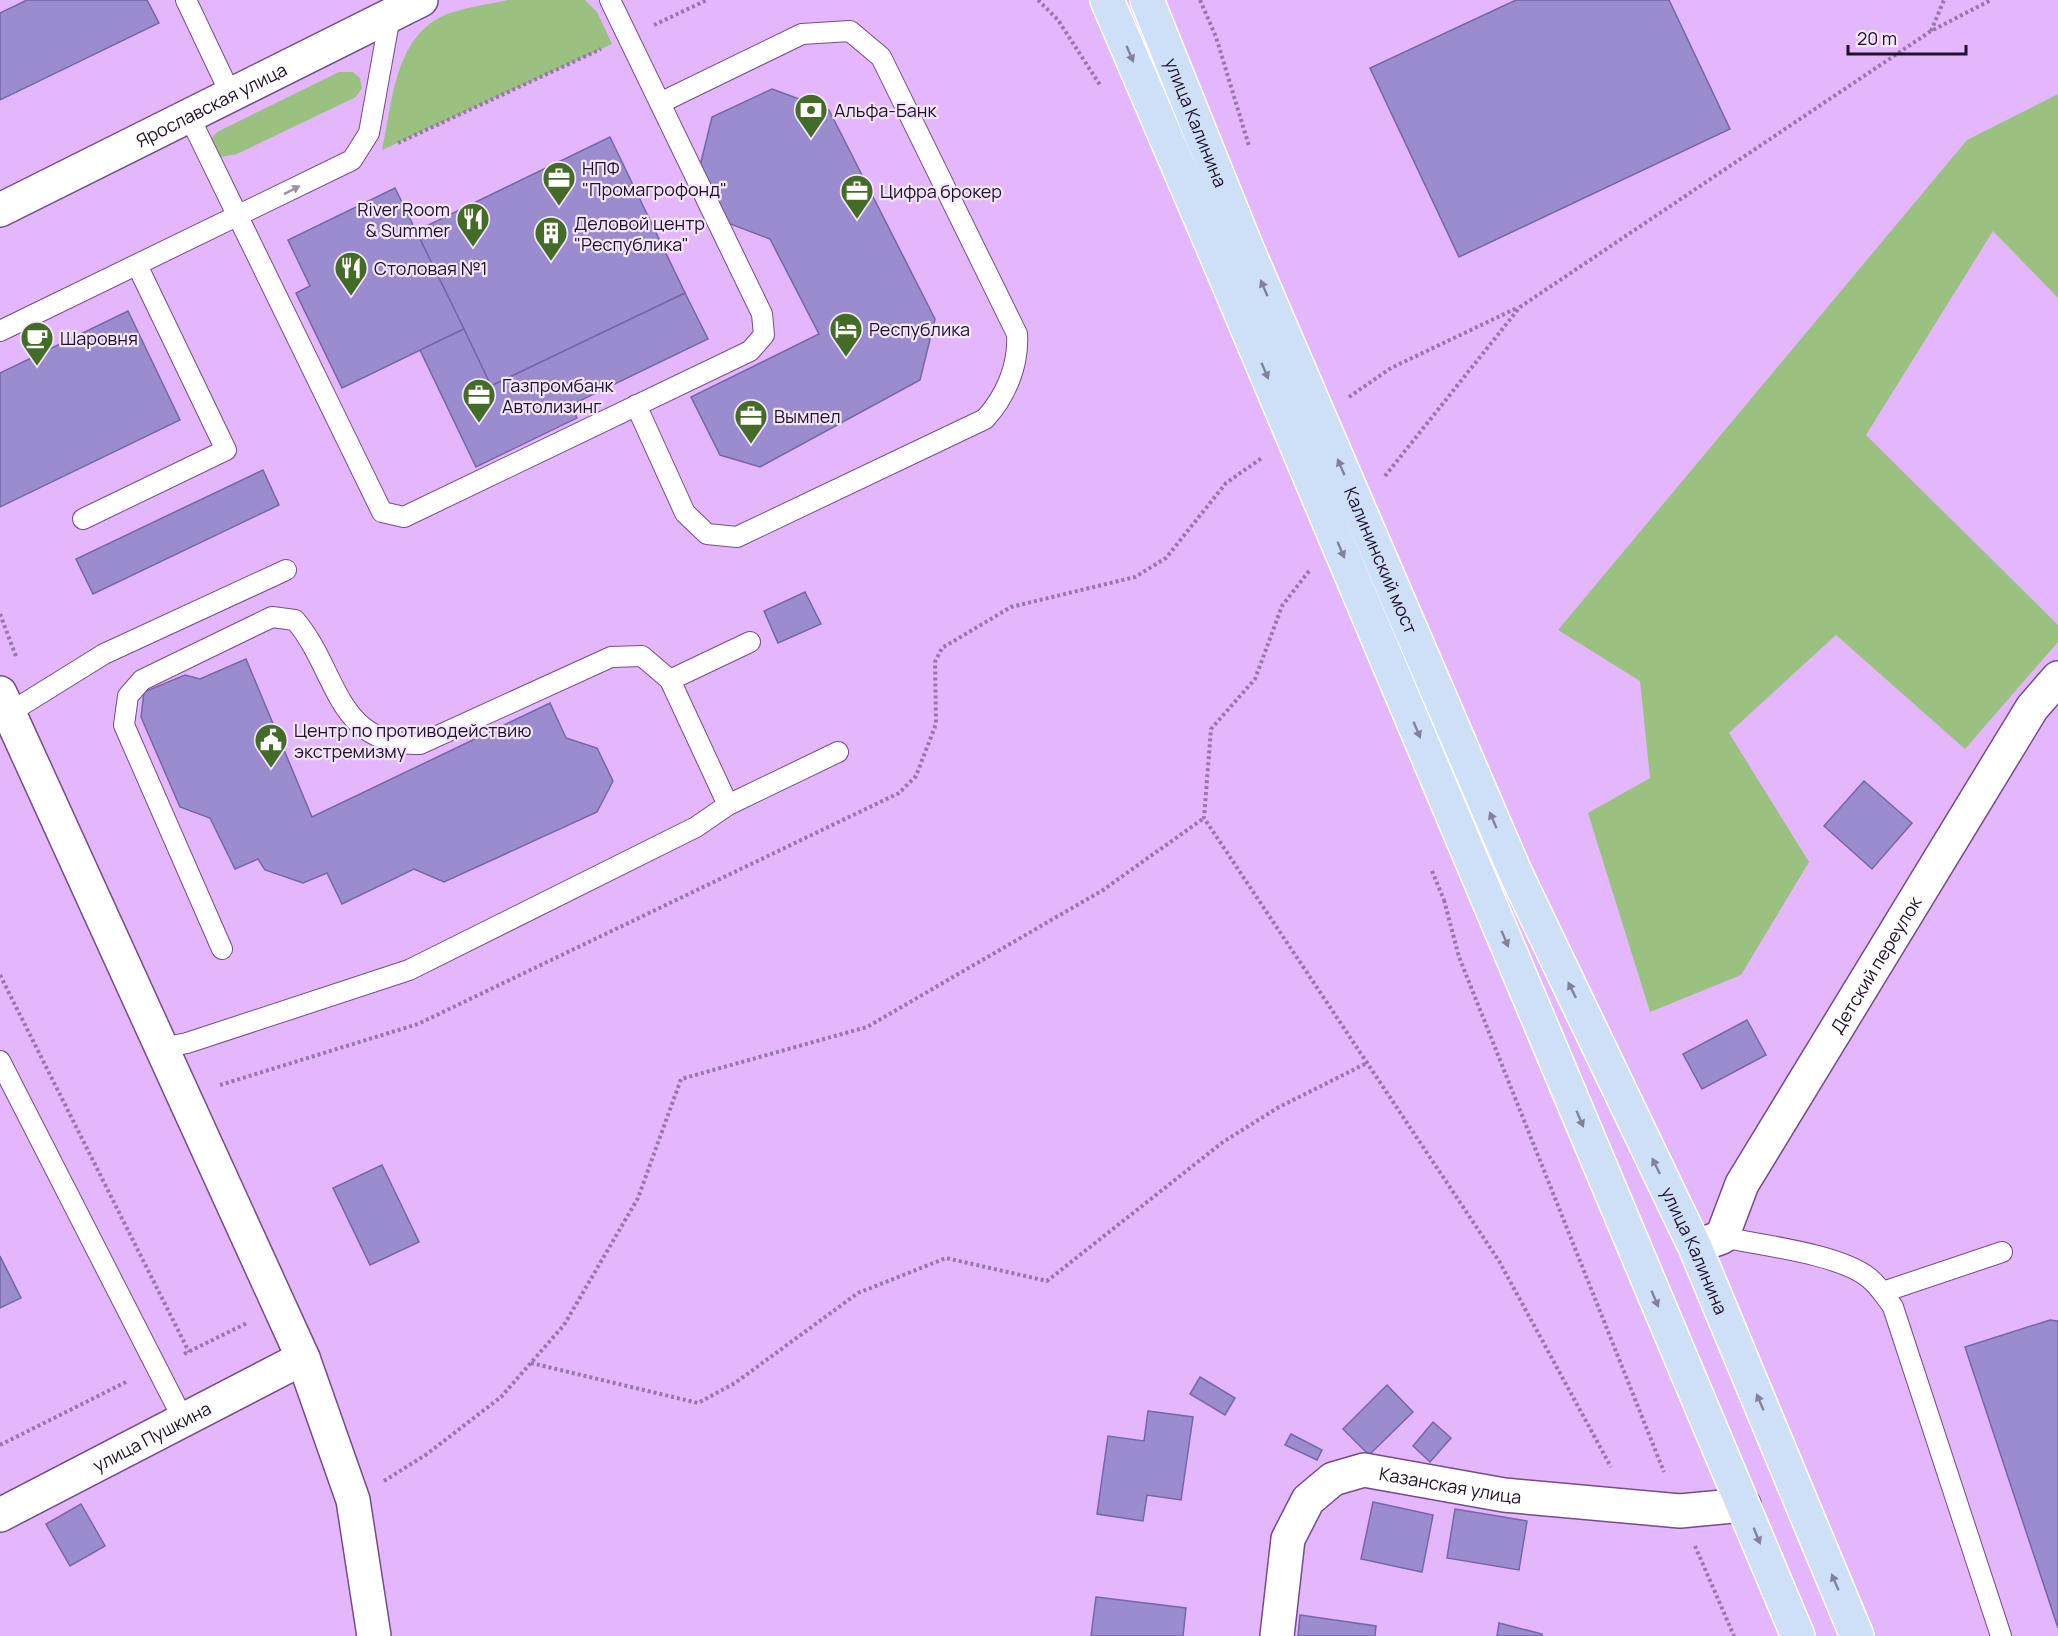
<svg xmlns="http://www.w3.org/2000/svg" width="2058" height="1636" font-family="Manrope,sans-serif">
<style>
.green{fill:#9ac180}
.building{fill:#9b8ccf;stroke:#7665aa;stroke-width:1.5}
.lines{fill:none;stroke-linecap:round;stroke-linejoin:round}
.lane-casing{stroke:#754c8a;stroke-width:22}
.street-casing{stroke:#754c8a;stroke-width:36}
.secondary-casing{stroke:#754c8a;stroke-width:36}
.primary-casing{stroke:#fff;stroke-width:36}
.path{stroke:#9876aa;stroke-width:4;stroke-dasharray:3 3;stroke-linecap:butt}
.lane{stroke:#fff;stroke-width:20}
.street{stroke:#fff;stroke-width:33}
.secondary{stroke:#fff;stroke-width:33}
.primary{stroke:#cde0f7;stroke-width:33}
.primary-bridge-casing{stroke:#fff;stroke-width:36;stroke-linecap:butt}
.path-bridge{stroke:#9876aa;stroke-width:4;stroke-dasharray:3 3;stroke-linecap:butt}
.primary-bridge{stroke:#cde0f7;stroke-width:33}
.oneway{fill:#80829a}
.oneway2{fill:#9b939f}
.labels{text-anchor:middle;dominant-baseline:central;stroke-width:4.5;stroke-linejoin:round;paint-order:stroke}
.street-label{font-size:18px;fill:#211029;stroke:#f3e6fb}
.poi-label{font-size:18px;fill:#211029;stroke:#f3e6fb;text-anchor:start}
</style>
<rect width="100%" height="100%" fill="#e4b7fc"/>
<!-- green -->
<g class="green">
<path d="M508,0H585L597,12L612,44L382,150C393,101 394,33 450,13C468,7 489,4 508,0Z"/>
<polygon points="339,72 353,72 360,78 362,88 356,97 237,154 221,157 212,150 209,141 217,132"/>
<polygon points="2058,94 2058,298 1993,231 1866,435 2058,625 2058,642 1965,749 1836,635 1729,733 1809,862 1741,975 1650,1012 1588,813 1650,778 1640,681 1558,630 1967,140"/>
</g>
<!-- building -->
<g class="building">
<polygon points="27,0 147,0 159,23 0,100 0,13"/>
<polygon points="1516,0 1669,0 1730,129 1459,257 1370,68"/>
<polygon points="772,89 829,110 935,319 920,380 760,467 720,455 691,397 819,334 770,239 725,222 699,170 712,117"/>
<polygon points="610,137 685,293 491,386 416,231"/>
<polygon points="395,188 464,329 342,388 296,293 310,286 288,240"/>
<polygon points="685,293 708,339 571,405 577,418 476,467 420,350 464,329 491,386"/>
<polygon points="128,311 180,420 0,507 0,373"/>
<polygon points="263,470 279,505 93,594 76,559"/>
<polygon points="805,592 821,624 778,643 764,611"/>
<polygon points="246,659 312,817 550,703 566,738 597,748 613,781 597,812 444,882 414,869 342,904 327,873 303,883 265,870 258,859 235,869 210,818 180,807 141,717 144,692 185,675 200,679"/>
<polygon points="1864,781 1912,823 1872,869 1824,826"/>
<polygon points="1747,1020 1766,1055 1702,1089 1683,1054"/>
<polygon points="382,1165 419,1242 370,1265 333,1188"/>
<polygon points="0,1256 21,1298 0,1308"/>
<polygon points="2050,1320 2058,1321 2058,1628 1965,1347"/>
<polygon points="1200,1377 1235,1398 1225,1415 1190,1394"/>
<polygon points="1387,1385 1413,1412 1369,1455 1343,1429"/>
<polygon points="1148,1411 1193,1417 1181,1500 1147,1495 1143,1521 1097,1514 1108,1436 1144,1441"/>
<polygon points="1433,1422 1451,1438 1430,1462 1413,1446"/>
<polygon points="1291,1434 1322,1450 1317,1460 1285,1445"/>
<polygon points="1373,1502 1433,1515 1422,1572 1361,1559"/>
<polygon points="81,1504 105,1546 70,1566 46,1524"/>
<polygon points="1455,1509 1527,1521 1519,1570 1447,1558"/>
<polygon points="1096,1597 1186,1608 1183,1636 1091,1636"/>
<polygon points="1300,1615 1376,1626 1375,1636 1298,1636"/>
<polygon points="1499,1623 1542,1634 1542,1636 1497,1636"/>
</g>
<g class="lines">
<!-- lane casing -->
<g class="lane-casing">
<g id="lane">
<polyline points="186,0 231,95"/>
<polyline points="189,116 382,512 404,517 750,351 764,335 762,314 610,0"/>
<polyline points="0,331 352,160 369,133 390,16"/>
<path d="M636,405L685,513L707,534L737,537L985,419C1006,396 1019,365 1017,334L881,57L850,31L802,34L660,103"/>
<polyline points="83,519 226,450 137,265"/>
<polyline points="670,680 750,642"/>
<polyline points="9,713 104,654 286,570"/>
<path d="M222,949L124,725L128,696L142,680L272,617L295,620C339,672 334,745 420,744L611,657L642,656L670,680L728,805"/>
<polyline points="162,1048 187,1043 409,970 696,827 728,805 838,752"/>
<polyline points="0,1061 184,1421"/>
<path d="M1722,1237C1760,1245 1840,1254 1869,1278C1879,1286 1886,1297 1893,1307L2001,1636"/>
<polyline points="1883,1292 2002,1252"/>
</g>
</g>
<!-- street casing -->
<g class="street-casing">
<g id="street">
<polyline points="0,693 303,1358 353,1500 374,1636"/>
<path id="s1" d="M1695,1247L1722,1237L1742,1184L2032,708L2058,678"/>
<path id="s2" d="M0,1515L303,1358"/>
<path id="s3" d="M1277,1636L1288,1539L1308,1500L1333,1479L1364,1470L1504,1495L1680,1511L1744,1505"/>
</g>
</g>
<!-- secondary casing -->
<g class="secondary-casing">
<g id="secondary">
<path id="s4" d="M0,210L421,0"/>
</g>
</g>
<!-- primary casing -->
<g class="primary-casing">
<g id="primary">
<polyline points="1107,0 1218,259"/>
<path id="s5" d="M1147,0L1246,246"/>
<path id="s6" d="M1516,874L1695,1247L1857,1636"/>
<polyline points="1482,885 1798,1636"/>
</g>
</g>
<!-- path -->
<g class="path">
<polyline points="1038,0 1058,20 1100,85"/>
<polyline points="1200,0 1216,37 1249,146"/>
<polyline points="654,25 707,0"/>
<polyline points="1931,31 1944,0"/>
<polyline points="398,143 601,49"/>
<polyline points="1349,397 1391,368 1517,308"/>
<polyline points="1385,476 1520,307 1931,31 1991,0"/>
<polyline points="1309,571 1282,606 1255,679 1211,729 1204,818 1499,1261 1611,1467"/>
<polyline points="0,614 17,659"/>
<polyline points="1444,900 1459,957 1664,1472"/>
<polyline points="0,975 189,1352"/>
<polyline points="220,1085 418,1024 899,793 916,776 936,724 935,662 942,648 1011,607 1135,577 1166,558 1226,483 1262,458"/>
<polyline points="184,1354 247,1323"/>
<polyline points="531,1363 698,1403 735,1383 858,1293 946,1258 1047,1281 1223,1142 1279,1107 1367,1063"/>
<polyline points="0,1445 128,1381"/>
<polyline points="384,1481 427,1454 501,1397 564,1325 638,1198 681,1079 867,1027 1103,890 1204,818"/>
<polyline points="1695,1546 1734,1636"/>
</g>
<!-- lane -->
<use href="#lane" class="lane"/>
<!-- street -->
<use href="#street" class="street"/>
<!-- secondary -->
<use href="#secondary" class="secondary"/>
<!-- primary -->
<use href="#primary" class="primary"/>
<!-- primary-bridge casing -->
<g class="primary-bridge-casing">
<g id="primary-bridge">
<path id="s7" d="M1246,246L1516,874"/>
<polyline points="1218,259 1482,885"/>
</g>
</g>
<!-- path-bridge -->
<polyline class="path-bridge" points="1432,871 1444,900"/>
<!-- primary-bridge -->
<use href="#primary-bridge" class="primary-bridge"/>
</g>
<!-- one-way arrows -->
<defs><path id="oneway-solid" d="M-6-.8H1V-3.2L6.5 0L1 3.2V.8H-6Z" transform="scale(1.5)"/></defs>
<g class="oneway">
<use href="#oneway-solid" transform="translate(1130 54) rotate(67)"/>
<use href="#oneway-solid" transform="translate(1264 288) rotate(-113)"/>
<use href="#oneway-solid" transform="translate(1265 371) rotate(67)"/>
<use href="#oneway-solid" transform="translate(1341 467) rotate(-113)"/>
<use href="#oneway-solid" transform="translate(1341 550) rotate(67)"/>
<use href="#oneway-solid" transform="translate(1417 730) rotate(67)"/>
<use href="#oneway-solid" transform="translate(1493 820) rotate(-113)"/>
<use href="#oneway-solid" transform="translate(1505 939) rotate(67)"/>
<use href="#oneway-solid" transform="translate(1572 990) rotate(-116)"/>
<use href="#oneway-solid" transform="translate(1580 1119) rotate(67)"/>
<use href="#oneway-solid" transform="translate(1656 1166) rotate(-116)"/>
<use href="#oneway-solid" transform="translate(1655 1299) rotate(67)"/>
<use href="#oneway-solid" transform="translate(1760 1402) rotate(-113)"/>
<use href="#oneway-solid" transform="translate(1757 1536) rotate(68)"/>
<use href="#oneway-solid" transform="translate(1835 1582) rotate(-113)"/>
</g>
<use class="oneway2" href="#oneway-solid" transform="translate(292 190) rotate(-27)"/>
<!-- icons -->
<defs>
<g id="bank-pin" transform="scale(1.725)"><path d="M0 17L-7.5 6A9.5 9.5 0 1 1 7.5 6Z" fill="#456c27" stroke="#f3e6fb"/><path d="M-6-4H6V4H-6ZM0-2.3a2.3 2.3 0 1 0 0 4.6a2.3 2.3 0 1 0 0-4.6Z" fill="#fff"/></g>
<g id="office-pin" transform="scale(1.725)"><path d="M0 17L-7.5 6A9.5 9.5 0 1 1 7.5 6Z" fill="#456c27" stroke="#f3e6fb"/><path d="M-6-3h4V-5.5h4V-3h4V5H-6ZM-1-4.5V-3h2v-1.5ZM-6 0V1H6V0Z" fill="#fff"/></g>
<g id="restaurant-pin" transform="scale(1.725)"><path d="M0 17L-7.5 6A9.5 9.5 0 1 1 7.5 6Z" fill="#456c27" stroke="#f3e6fb"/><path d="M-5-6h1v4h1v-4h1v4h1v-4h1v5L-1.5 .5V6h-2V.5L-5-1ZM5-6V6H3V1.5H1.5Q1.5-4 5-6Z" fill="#fff"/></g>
<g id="building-pin" transform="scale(1.725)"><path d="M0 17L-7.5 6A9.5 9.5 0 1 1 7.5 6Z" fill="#456c27" stroke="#f3e6fb"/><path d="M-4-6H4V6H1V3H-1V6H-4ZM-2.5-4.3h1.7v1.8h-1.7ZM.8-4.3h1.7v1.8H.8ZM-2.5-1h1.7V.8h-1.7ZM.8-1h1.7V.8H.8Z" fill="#fff"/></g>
<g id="hotel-pin" transform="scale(1.725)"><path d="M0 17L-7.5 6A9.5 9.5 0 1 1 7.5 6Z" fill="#456c27" stroke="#f3e6fb"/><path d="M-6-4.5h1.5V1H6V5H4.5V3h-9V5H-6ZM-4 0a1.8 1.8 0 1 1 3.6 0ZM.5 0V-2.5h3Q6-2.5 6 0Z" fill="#fff"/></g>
<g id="cafe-pin" transform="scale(1.725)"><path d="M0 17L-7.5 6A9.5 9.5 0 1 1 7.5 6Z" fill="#456c27" stroke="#f3e6fb"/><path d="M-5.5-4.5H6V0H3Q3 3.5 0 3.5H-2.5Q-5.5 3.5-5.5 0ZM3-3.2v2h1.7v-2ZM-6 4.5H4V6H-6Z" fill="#fff"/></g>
<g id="civic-pin" transform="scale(1.725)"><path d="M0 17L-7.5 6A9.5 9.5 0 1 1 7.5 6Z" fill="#456c27" stroke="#f3e6fb"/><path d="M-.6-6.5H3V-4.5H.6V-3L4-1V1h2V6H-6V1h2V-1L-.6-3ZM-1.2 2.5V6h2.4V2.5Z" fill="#fff"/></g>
</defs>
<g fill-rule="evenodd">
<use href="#bank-pin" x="811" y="110"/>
<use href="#office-pin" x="559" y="178"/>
<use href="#office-pin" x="857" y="191"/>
<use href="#restaurant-pin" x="473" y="219"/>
<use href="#building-pin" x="551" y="233"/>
<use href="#restaurant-pin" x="351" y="268"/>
<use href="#hotel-pin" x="846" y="329"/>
<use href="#cafe-pin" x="37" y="338"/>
<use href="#office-pin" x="479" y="395"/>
<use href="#office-pin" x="751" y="416"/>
<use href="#civic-pin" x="271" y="740"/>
</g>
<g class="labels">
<!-- street labels -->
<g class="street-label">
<text stroke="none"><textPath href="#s4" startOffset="236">Ярославская улица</textPath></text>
<text stroke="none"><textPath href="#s5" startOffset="132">улица Калинина</textPath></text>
<text stroke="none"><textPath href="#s7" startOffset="342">Калининский мост</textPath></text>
<text stroke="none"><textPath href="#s1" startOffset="342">Детский переулок</textPath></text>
<text stroke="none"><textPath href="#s6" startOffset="417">улица Калинина</textPath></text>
<text stroke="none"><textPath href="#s2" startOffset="171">улица Пушкина</textPath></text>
<text stroke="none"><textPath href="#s3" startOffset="294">Казанская улица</textPath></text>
</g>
<!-- poi labels -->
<g class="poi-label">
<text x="834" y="110">Альфа-Банк</text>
<text x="582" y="168">НПФ<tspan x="582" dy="21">"Промагрофонд"</tspan></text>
<text x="880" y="191">Цифра брокер</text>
<text x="450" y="209" text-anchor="end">River Room<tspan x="450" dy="21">&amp; Summer</tspan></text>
<text x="574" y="223">Деловой центр<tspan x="574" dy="21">"Республика"</tspan></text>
<text x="374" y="268">Столовая №1</text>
<text x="869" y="329">Республика</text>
<text x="60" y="338">Шаровня</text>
<text x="502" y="385">Газпромбанк<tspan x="502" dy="21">Автолизинг</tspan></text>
<text x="774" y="416">Вымпел</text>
<text x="294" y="730">Центр по противодействию<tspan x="294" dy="21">экстремизму</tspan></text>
</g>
</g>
<!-- scale -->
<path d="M1848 45v9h118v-9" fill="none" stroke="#211029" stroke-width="3"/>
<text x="1857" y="45" font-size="18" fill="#211029" stroke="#f3e6fb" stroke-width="4.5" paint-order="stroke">20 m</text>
</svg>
